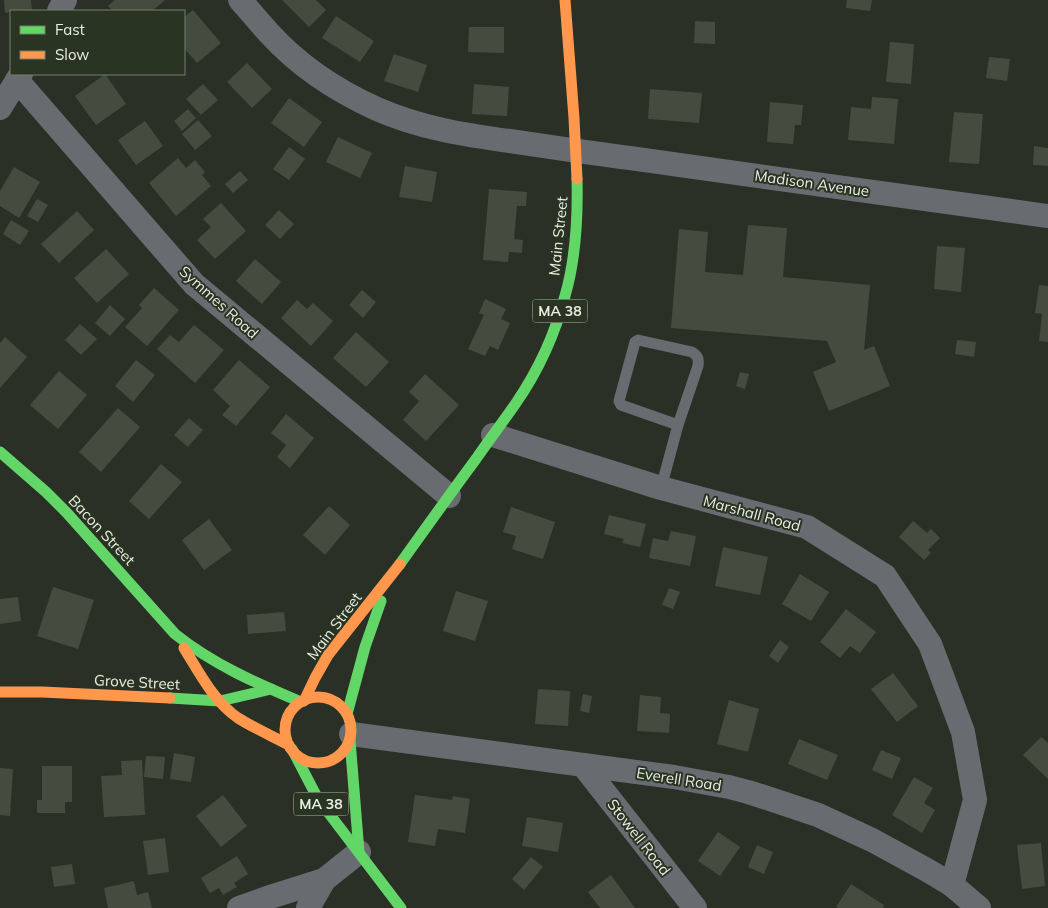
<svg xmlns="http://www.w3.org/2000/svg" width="1048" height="908" font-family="Mulish,sans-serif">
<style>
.building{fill:#434c3e}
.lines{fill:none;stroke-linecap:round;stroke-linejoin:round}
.lane{stroke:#686c70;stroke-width:11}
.street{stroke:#686c70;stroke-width:24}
.fast{stroke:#63d668;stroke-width:11}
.slow{stroke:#ff974d;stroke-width:11}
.labels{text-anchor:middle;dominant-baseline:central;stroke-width:4;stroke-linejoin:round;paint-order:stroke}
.shield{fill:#293422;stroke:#aeb6a8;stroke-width:1}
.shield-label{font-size:14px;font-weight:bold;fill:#e7eee2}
.street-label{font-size:15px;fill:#e7eee2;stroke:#293422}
</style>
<rect width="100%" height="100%" fill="#2a3026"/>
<!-- building -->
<g class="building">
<polygon points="4,0 31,0 32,11 11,11 11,12 5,13"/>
<polygon points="115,0 165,0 152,11 113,11 108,6"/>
<polygon points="282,0 316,0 326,10 309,27"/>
<polygon points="847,0 872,0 870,11 846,8"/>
<polygon points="193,10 221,43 197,63 184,48 184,17"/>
<polygon points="336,16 374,41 360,62 322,38"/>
<polygon points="695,21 715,22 715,44 694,43"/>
<polygon points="469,27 504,27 504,53 468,52"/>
<polygon points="890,42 914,44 911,84 886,82"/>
<polygon points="394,54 427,65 418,92 384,81"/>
<polygon points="989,57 1010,59 1007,81 986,78"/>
<polygon points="247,63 272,89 252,108 227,82"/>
<polygon points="105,74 126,104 96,125 75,96"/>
<polygon points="203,84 218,100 201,115 186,99"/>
<polygon points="474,84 509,87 507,116 472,114"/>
<polygon points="650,89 702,93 699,123 648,119"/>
<polygon points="872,97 898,99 894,144 848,140 851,107 871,109"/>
<polygon points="289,98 322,122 304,147 271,123"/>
<polygon points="770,102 803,105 801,125 795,125 793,144 767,142"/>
<polygon points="188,109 196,118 182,131 174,121"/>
<polygon points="954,112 983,114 979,164 949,162"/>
<polygon points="198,120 212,136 195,150 182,134"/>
<polygon points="145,121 163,146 136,165 118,140"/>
<polygon points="338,137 372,153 360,178 326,162"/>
<polygon points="1034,146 1048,148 1048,166 1033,165"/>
<polygon points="289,147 305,159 289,180 273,169"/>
<polygon points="178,158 186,168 195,160 205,172 202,175 211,186 176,216 149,183"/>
<polygon points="405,166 437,172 432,202 399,197"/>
<polygon points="14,167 40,182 19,218 0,206 0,191"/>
<polygon points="240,171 248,180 233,193 225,184"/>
<polygon points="489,189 527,192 526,206 517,206 514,239 523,240 522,253 509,252 508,262 483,260"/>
<polygon points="37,199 48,205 38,222 27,216"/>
<polygon points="221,203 246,231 215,259 197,240 211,227 203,219"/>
<polygon points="279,210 294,224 280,239 265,225"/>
<polygon points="77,211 94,230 59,263 41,244"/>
<polygon points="11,220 29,231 20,245 3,234"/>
<polygon points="748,225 787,228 783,277 870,285 864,350 874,346 890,386 829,411 813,372 836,362 827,341 671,328 679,229 708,232 705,272 743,275"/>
<polygon points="937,246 965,248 961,292 934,289"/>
<polygon points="106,249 129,274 97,303 74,278"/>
<polygon points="255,259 281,282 262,304 236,281"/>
<polygon points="1039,285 1048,286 1048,342 1039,341 1042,314 1035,313"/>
<polygon points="154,288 179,310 147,346 125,327 142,308 139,305"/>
<polygon points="362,290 376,302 363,318 349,305"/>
<polygon points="485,299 506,309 501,319 510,323 498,350 490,346 485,356 468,349 484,315 479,313"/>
<polygon points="297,300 307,309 313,303 333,321 311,346 281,318"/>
<polygon points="110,305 125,319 110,336 95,323"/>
<polygon points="80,324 97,339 81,355 65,340"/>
<polygon points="194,325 224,350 195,383 157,349 170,335 179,342"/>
<polygon points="356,332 389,362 366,387 333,358"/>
<polygon points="5,337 27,357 0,388 0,343"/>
<polygon points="957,340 976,342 974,357 955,354"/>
<polygon points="136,360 155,375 133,402 115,386"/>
<polygon points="239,360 270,387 236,426 222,415 230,406 213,390"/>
<polygon points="59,371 87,395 58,429 30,405"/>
<polygon points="740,372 749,374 745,389 736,386"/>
<polygon points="425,374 459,405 426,441 403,420 419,401 409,392"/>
<polygon points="118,408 140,427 101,472 79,452"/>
<polygon points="286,414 314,438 290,468 277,457 286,445 271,433"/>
<polygon points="189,418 203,430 188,447 174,435"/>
<polygon points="161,464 182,482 149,519 129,501"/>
<polygon points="329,506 350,525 325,555 303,535"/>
<polygon points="511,507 555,522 543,559 512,549 516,536 503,532"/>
<polygon points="609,515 646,524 640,547 622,543 624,539 604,534"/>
<polygon points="209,519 232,550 204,570 182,540"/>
<polygon points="913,521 927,533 931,529 940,538 928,550 931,553 924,560 899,537"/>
<polygon points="671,531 696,536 690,566 649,558 653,538 668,541"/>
<polygon points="723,547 768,557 760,595 715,586"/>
<polygon points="800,574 829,592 811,621 782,604"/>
<polygon points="53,587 94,600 78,649 37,636"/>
<polygon points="669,588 680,592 673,609 662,605"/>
<polygon points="456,591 488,601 475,641 443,631"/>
<polygon points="18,597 21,621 0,624 0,599"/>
<polygon points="846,609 876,632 860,653 850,646 840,658 820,642"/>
<polygon points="284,612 286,631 248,634 247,615"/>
<polygon points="780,640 789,647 778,663 769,656"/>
<polygon points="893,673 918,706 897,722 871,689"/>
<polygon points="538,689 570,691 568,726 535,724"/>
<polygon points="583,694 592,696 589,713 580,711"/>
<polygon points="640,695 661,697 660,713 670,714 669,733 637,731"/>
<polygon points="729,700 759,709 748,752 717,744"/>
<polygon points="1041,737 1048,743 1048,779 1023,755"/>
<polygon points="799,739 838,755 827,780 788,764"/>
<polygon points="881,750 901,758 892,779 872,770"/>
<polygon points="174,753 195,757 191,782 170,779"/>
<polygon points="146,756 165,757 163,779 144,777"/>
<polygon points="142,760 145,815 104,817 101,776 122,775 121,761"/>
<polygon points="42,766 72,766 72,802 65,802 65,813 37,813 37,800 42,800"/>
<polygon points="0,768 13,769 10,816 0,815"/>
<polygon points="914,777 933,788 924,803 935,810 922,833 892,815"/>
<polygon points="223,795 247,826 221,847 196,816"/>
<polygon points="415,795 452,800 453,796 470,799 465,833 438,829 435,846 408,842"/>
<polygon points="527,817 563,823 558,852 522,846"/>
<polygon points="718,832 740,847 720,876 698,861"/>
<polygon points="165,838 169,872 148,875 143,841"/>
<polygon points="1041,843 1045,886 1022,889 1017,845"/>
<polygon points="757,845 773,852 764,874 748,867"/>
<polygon points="237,856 248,874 234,883 237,887 223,895 219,888 210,893 201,878"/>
<polygon points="531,857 543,867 524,890 512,879"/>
<polygon points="72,864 75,884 54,887 51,867"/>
<polygon points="611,875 635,908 600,908 588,892"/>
<polygon points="134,881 137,895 148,892 152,908 108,908 104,888"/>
<polygon points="851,884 884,905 883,908 839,908 836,907"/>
</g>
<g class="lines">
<!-- lane -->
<g class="lane">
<path d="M638,340L692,352C698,356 699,359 698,366L678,425L621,405L619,401L635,342Z"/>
<polyline points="661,488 678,425"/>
</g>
<!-- street -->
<g class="street">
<path d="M240,0C250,11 259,22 269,33C298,65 337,91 377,109C420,128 465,135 510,141C550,147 590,153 630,158C769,178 909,197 1048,216"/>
<polyline points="59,11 65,0"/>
<polyline points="17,80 194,284 449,496"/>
<polyline points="0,108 21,74"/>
<polyline points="493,435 661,488 807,527 885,576 930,644 963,732 975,800 952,885"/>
<polyline points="351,734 674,777 729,787 748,792 770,799 818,815 872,840 927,870 952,885 979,908"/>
<polyline points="583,765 695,908"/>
<polyline points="239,908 267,898 324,880"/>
<polyline points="308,908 324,880 359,852"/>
</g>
<!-- fast -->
<g class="fast">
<path d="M0,452L46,492L67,513L175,634C214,665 256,683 301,702"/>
<path d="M400,564C425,529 450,494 476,459C489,440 503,422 516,403C538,371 555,334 565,296C576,258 578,218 577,179"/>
<polyline points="170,698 220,701 271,689"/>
<polyline points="347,714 365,647 381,601"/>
<polyline points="350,740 359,852"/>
<polyline points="292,749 318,799 401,908"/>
</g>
<!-- slow -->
<g class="slow">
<polyline points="565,0 574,118 577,179"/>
<path d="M184,648C199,672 214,702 238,718C254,728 272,736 289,745"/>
<polyline points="0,692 42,692 170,698"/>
<circle cx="318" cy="730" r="33"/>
<polyline points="304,701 315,678 328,655 400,564"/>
</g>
</g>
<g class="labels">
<!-- shield labels -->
<g class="shield">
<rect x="532.5" y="299.5" width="55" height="23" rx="4"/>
<rect x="293.5" y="792.5" width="55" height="23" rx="4"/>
</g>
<g class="shield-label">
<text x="560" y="311">MA 38</text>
<text x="321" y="804">MA 38</text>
</g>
<!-- street labels -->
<g class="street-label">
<text transform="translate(812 183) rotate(8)">Madison Avenue</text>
<text transform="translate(558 236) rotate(-84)">Main Street</text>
<text transform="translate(219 302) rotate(42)">Symmes Road</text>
<text transform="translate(752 513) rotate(15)">Marshall Road</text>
<text transform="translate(102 530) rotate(47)">Bacon Street</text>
<text transform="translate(334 626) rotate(-53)">Main Street</text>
<text transform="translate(137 682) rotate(3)">Grove Street</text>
<text transform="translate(679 779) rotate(9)">Everell Road</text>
<text transform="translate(639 837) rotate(52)">Stowell Road</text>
</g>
</g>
<!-- legend -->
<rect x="10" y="10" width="175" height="65" fill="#293422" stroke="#757e6f"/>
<rect x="20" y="26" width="25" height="8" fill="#63d668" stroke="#757e6f"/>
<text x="55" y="35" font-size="15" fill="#e7eee2">Fast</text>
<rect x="20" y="51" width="25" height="8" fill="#ff974d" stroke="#757e6f"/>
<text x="55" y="60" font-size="15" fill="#e7eee2">Slow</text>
</svg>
